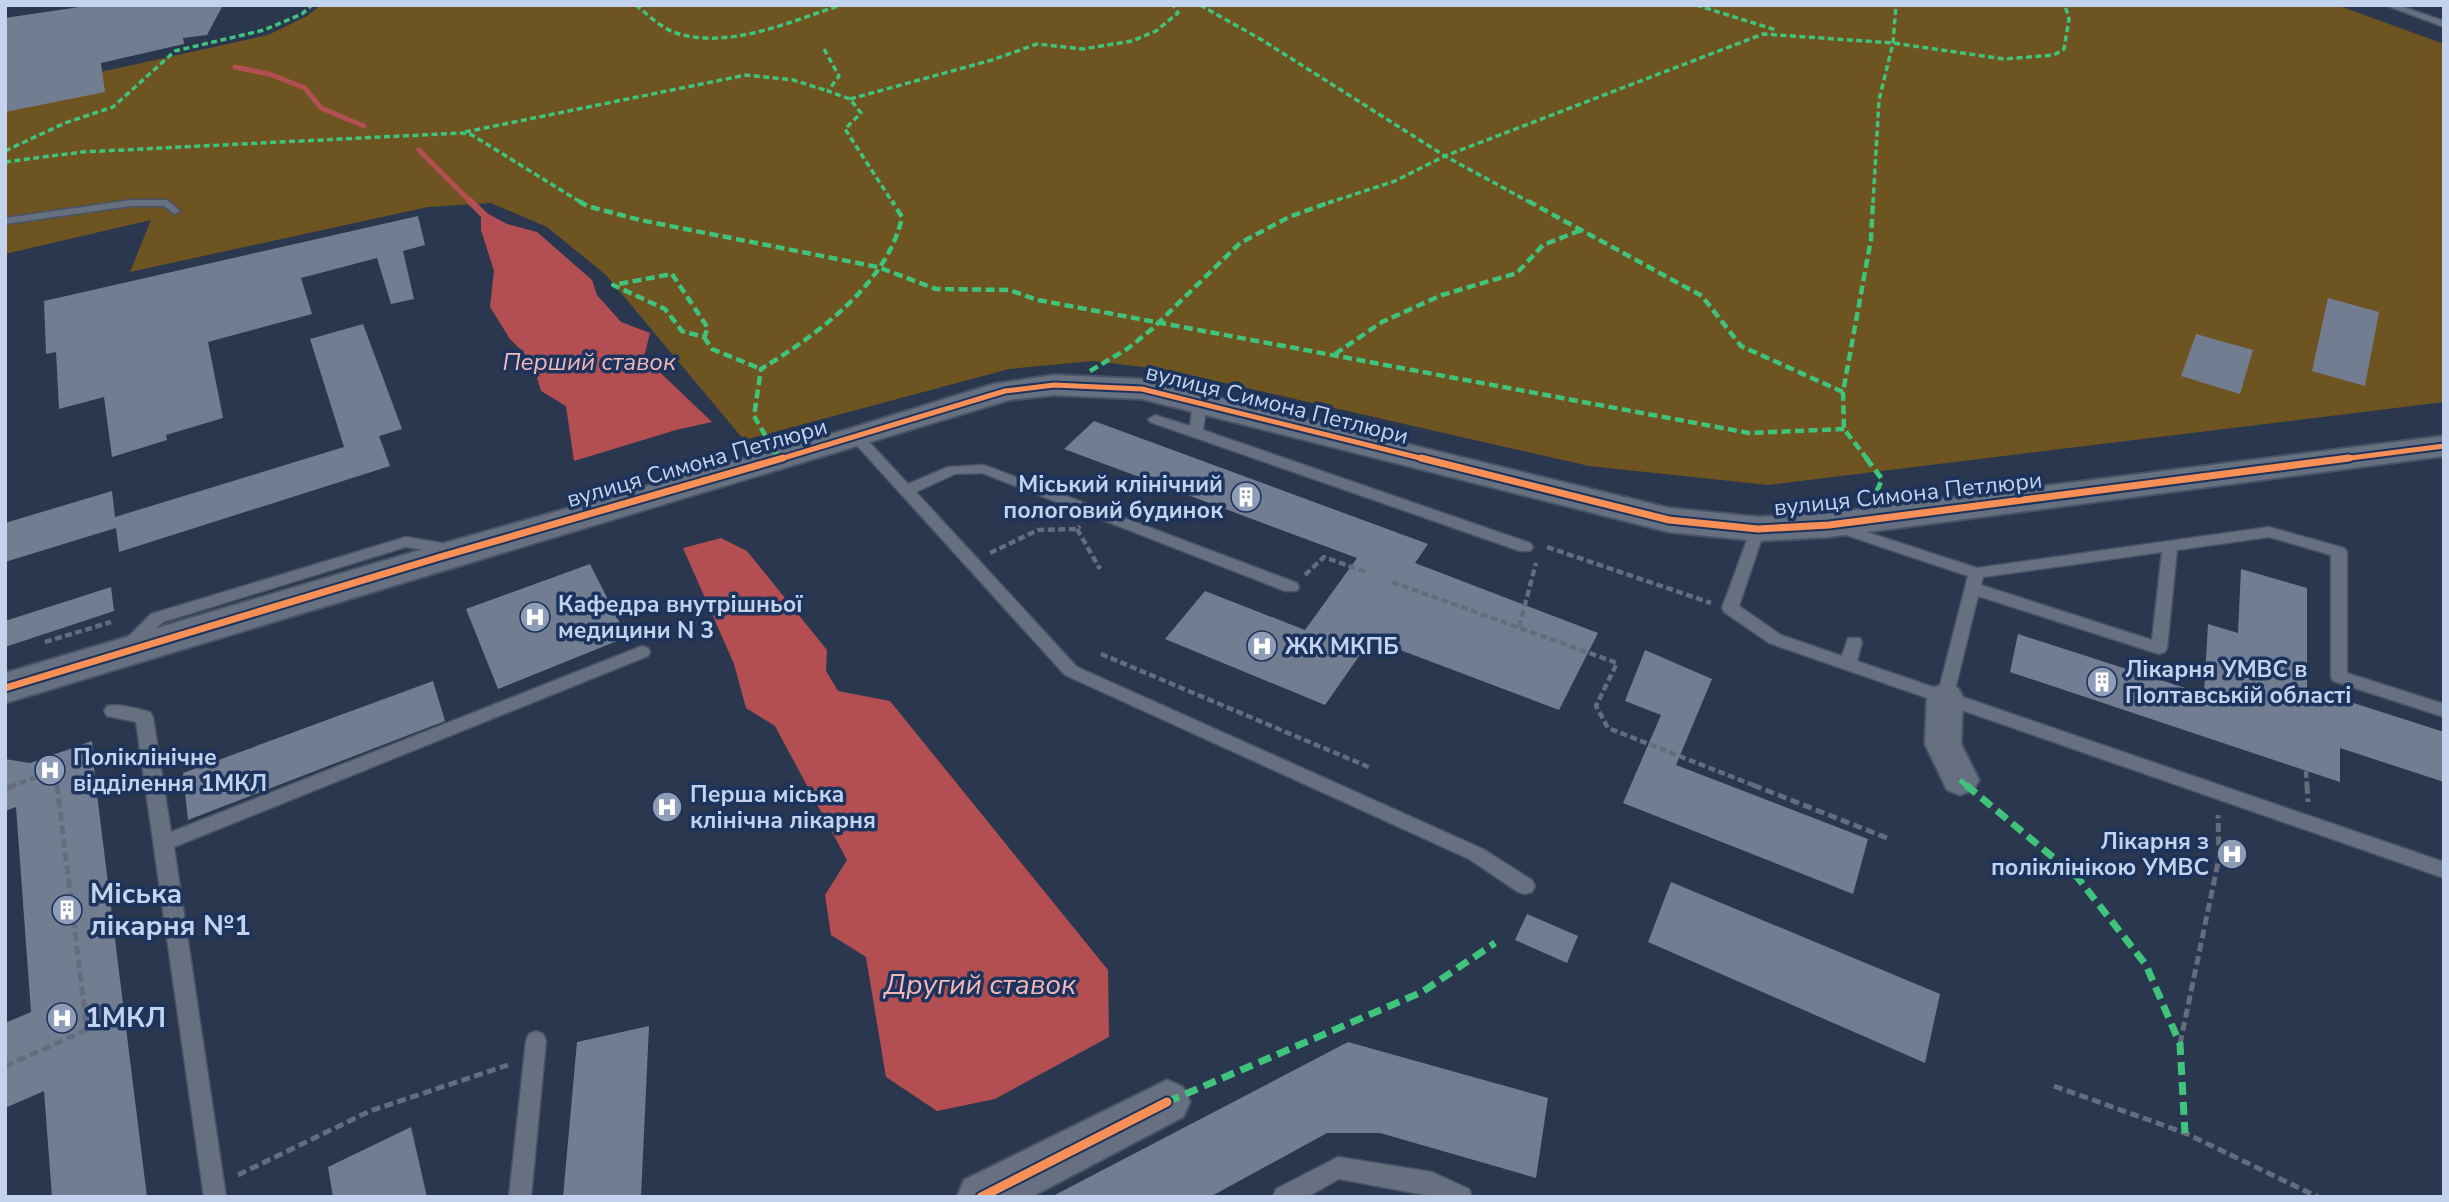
<svg xmlns="http://www.w3.org/2000/svg" width="2449" height="1202" font-family="'Nunito Sans',sans-serif">
<style>
.green{fill:#6e5420}
.water{fill:#b34f52}
.lines{fill:none;stroke-linecap:round;stroke-linejoin:round}
.stream-far1{stroke:#b34f52;stroke-width:5}
.stream{stroke:#b34f52;stroke-width:7}
.building{fill:#727d91}
.service-casing{stroke:#485366;stroke-width:3}
.minor-casing{stroke:#485366;stroke-width:4}
.tertiary-casing{stroke:#485366;stroke-width:4}
.path-far1{stroke:#646d7e;stroke-width:4.5;stroke-dasharray:7 3.5;stroke-linecap:butt}
.path{stroke:#646d7e;stroke-width:5;stroke-dasharray:9 4.5;stroke-linecap:butt}
.service{fill:#667081;fill-rule:evenodd}
.minor{fill:#667081;fill-rule:evenodd}
.tertiary{fill:#667081;fill-rule:evenodd}
.quiet-far3{stroke:#40c37c;stroke-width:3.5;stroke-dasharray:6 3.5;stroke-linecap:butt}
.quiet-far2{stroke:#40c37c;stroke-width:4.5;stroke-dasharray:9 4.5;stroke-linecap:butt}
.quiet-far1{stroke:#40c37c;stroke-width:5;stroke-dasharray:10 5;stroke-linecap:butt}
.quiet{stroke:#40c37c;stroke-width:7;stroke-dasharray:13 7;stroke-linecap:butt}
.cycleway-far2-casing{stroke:#1c335d;stroke-width:9}
.cycleway-far1-casing{stroke:#1c335d;stroke-width:11}
.cycleway-casing{stroke:#1c335d;stroke-width:13}
.cycleway-far2{stroke:#f78f57;stroke-width:5}
.cycleway-far1{stroke:#f78f57;stroke-width:7}
.cycleway{stroke:#f78f57;stroke-width:9}
.labels{text-anchor:middle;dominant-baseline:central;stroke-width:7;stroke-linejoin:round;paint-order:stroke}
.street-label{font-size:23px;fill:#c4d3ed;stroke:#1c335d}
.poi-label{font-size:23px;font-weight:bold;fill:#c4d3ed;stroke:#1c335d;text-anchor:start}
.water-label{font-size:24px;font-style:italic;fill:#f4b9b6;stroke:#1c335d}
.near-poi-label{font-size:28px;font-weight:bold;fill:#c4d3ed;stroke:#1c335d;text-anchor:start}
.near-water-label{font-size:28px;font-style:italic;fill:#f4b9b6;stroke:#1c335d}
</style>
<rect width="100%" height="100%" fill="#2b374e"/>
<!-- green -->
<polygon class="green" points="321,5 2337,5 2444,44 2444,402 1768,485 1589,466 1168,370 1093,361 1009,369 744,440 606,275 547,227 491,203 428,207 130,272 151,220 5,254 5,93 268,35 307,16"/>
<!-- water -->
<g class="water">
<polygon points="481,210 507,224 537,232 592,280 597,295 621,322 650,333 644,357 712,422 676,430 574,461 566,406 541,391 532,361 510,339 490,307 494,271 481,230"/>
<polygon points="721,538 747,551 827,650 826,671 838,691 890,701 1108,970 1109,1037 995,1099 937,1111 886,1077 866,957 831,935 825,895 847,860 775,726 746,708 734,664 683,548"/>
</g>
<g class="lines">
<!-- stream-far1 -->
<g class="stream-far1">
<polyline points="235,67 269,74 305,88 321,108 364,126"/>
<polyline points="419,150 472,203"/>
</g>
<!-- stream -->
<polyline class="stream" points="470,201 487,218"/>
</g>
<!-- building -->
<g class="building">
<polygon points="93,5 223,5 207,35 183,38 184,44 101,63 105,92 5,112 5,18"/>
<polygon points="418,216 425,245 403,251 414,299 391,304 377,258 301,278 312,314 208,342 223,418 166,435 167,440 112,457 104,397 59,409 56,352 46,354 44,301"/>
<polygon points="2328,298 2379,312 2365,386 2312,371"/>
<polygon points="363,324 402,429 379,436 390,466 119,552 116,528 5,562 5,523 112,491 115,517 344,447 310,339"/>
<polygon points="2196,334 2253,350 2240,394 2181,376"/>
<polygon points="1094,421 1428,544 1415,563 1598,633 1559,710 1371,639 1325,705 1165,639 1205,591 1305,630 1357,558 1064,449"/>
<polygon points="590,564 627,637 498,689 466,609"/>
<polygon points="2241,569 2307,588 2307,688 2444,732 2444,782 2340,748 2340,782 2010,672 2018,634 2204,694 2208,624 2238,633"/>
<polygon points="111,587 114,611 5,647 5,621"/>
<polygon points="1645,650 1712,679 1676,765 1868,839 1853,894 1623,803 1661,715 1625,701"/>
<polygon points="433,681 445,721 188,820 183,773"/>
<polygon points="92,741 95,778 147,1197 52,1197 44,1091 5,1108 5,1023 31,1012 16,807 5,811 5,759 30,763"/>
<polygon points="1671,882 1940,994 1925,1063 1648,942"/>
<polygon points="1527,914 1578,936 1567,963 1515,940"/>
<polygon points="649,1026 641,1197 563,1197 577,1042"/>
<polygon points="1348,1042 1548,1098 1536,1178 1380,1133 1327,1133 1210,1197 1051,1197"/>
<polygon points="411,1127 427,1197 333,1197 328,1167"/>
</g>
<g class="lines">
<!-- service casing -->
<g class="service-casing">
<g id="service">
<polygon points="2385,5 2398,5 2444,21 2444,27"/>
<polygon points="131,200 167,200 180,211 174,214 164,206 131,206 5,224 5,218"/>
<polygon points="1200,399 1207,403 1203,430 1530,543 1533,547 1530,551 1520,551 1150,422 1148,419 1155,415 1190,426 1193,403"/>
<polygon points="857,433 862,434 908,484 948,467 984,465 1297,583 1299,587 1297,591 1285,591 982,473 955,474 916,492 1077,667 1483,849 1532,880 1535,886 1532,892 1525,894 1518,892 1469,859 1065,675 852,440 850,437"/>
<path d="M1836,522L1977,568L2269,527L2344,548L2347,552V673L2444,704V717L2333,681L2331,677V555L2269,537L2177,550L2167,648L2165,652L2159,654L1978,596L1954,694L2444,862V878L1769,643L1724,612L1722,608L1751,529L1758,524L1763,526L1765,529L1739,606L1781,635L1842,656L1848,638H1860L1862,642L1857,661L1939,689L1968,576L1831,530L1829,527L1831,524ZM2162,552L2152,640L1981,585L1983,577Z"/>
<polygon points="406,537 442,543 448,557 440,562 435,561 431,551 406,547 163,622 132,651 126,653 118,647 151,614"/>
<path d="M642,646L648,648L650,652L648,656L174,847L226,1197H204L136,722L107,716L104,711L107,706C119,703 138,709 150,712L153,717L171,832Z"/>
<polygon points="536,1031 543,1034 546,1041 531,1197 509,1197 526,1041 529,1034"/>
<polygon points="1338,1157 1432,1172 1469,1189 1472,1197 1436,1197 1339,1179 1307,1197 1273,1197 1276,1189"/>
</g>
</g>
<!-- minor casing -->
<g class="minor-casing">
<g id="minor">
<polygon points="1945,684 1958,688 1963,697 1961,744 1979,780 1973,790 1960,795 1947,790 1925,744 1927,697 1932,688"/>
<polygon points="1167,1080 1183,1087 1190,1102 1183,1117 1031,1197 957,1197 964,1180"/>
</g>
</g>
<!-- tertiary casing -->
<g class="tertiary-casing">
<polygon id="tertiary" points="1054,375 1142,379 1669,508 1758,517 1829,513 2444,436 2444,456 1829,537 1758,541 1669,532 1142,399 1054,395 1009,400 5,703 5,673 427,548 845,430 994,384"/>
</g>
<!-- path-far1 -->
<g class="path-far1">
<polyline points="1077,529 1100,569"/>
<polyline points="1547,547 1711,603"/>
<polyline points="990,553 1038,530 1077,529 1080,526"/>
<polyline points="1305,575 1324,557 1368,573"/>
<polyline points="1392,582 1617,663 1596,706 1608,728 1758,787"/>
<polyline points="1519,627 1536,563"/>
<polyline points="45,642 111,622"/>
<polyline points="1101,654 1371,768"/>
<polyline points="2306,771 2307,787"/>
<polyline points="10,787 55,770 57,787"/>
</g>
<!-- path -->
<g class="path">
<polyline points="57,785 87,1030"/>
<polyline points="1753,785 1887,838"/>
<polyline points="2307,785 2308,802"/>
<polyline points="5,789 15,785"/>
<polyline points="2180,1044 2219,858 2218,815"/>
<polyline points="5,1066 125,1013"/>
<polyline points="2054,1086 2185,1133 2318,1197"/>
<polyline points="238,1175 370,1111 508,1065"/>
</g>
<!-- service -->
<use href="#service" class="service"/>
<!-- minor -->
<use href="#minor" class="minor"/>
<!-- tertiary -->
<use href="#tertiary" class="tertiary"/>
<!-- quiet-far3 -->
<g class="quiet-far3">
<path d="M636,5C648,15 661,28 676,33C730,50 791,21 841,5"/>
<polyline points="1200,5 1262,40 1445,156 1531,203"/>
<polyline points="1696,5 1776,30"/>
<polyline points="824,49 839,76 828,91 850,99 861,113 845,129 893,203"/>
<polyline points="850,99 992,60 1037,44 1083,49 1132,41 1156,31 1178,13 1173,5"/>
<polyline points="465,132 746,75 793,80 828,91"/>
<polyline points="5,151 65,123 113,107 175,51 264,30 302,14 312,5"/>
<polyline points="5,162 82,152 461,133 472,135 582,203"/>
<polyline points="1328,203 1395,181 1445,156 1763,34 1893,43 2004,59 2054,55 2064,49 2069,19 2065,5"/>
<polyline points="1873,203 1879,100 1893,43 1896,5"/>
</g>
<!-- quiet-far2 -->
<g class="quiet-far2">
<polyline points="579,201 587,206 640,220 878,267 936,289 1009,290 1038,300 1749,433 1844,429"/>
<polyline points="1528,201 1702,296 1741,346 1843,392"/>
<polygon points="672,274 708,328 704,337 682,331 665,309 613,285"/>
<polyline points="704,337 712,349 761,369"/>
<polyline points="1335,354 1382,322 1442,295 1517,273 1543,245 1581,230"/>
<polyline points="1090,371 1127,349 1152,329 1240,243 1289,217 1333,201"/>
<path d="M779,459L754,416L761,369C815,336 888,284 902,217L892,201"/>
<polyline points="1868,460 1844,429 1843,392 1871,239 1873,201"/>
</g>
<!-- quiet-far1 -->
<g class="quiet-far1">
<polyline points="1866,458 1882,479 1875,496"/>
<polyline points="1960,780 1968,787"/>
</g>
<!-- quiet -->
<g class="quiet">
<polyline points="1966,785 2078,878 2146,965 2180,1044 2185,1133"/>
<polyline points="1167,1102 1422,992 1495,943"/>
</g>
<!-- cycleway-far2 casing -->
<g class="cycleway-far2-casing">
<g id="cycleway-far2">
<polyline points="777,460 1005,391 1054,385 1142,389 1428,460"/>
<polyline points="2335,460 2444,446"/>
</g>
</g>
<!-- cycleway-far1 casing -->
<g class="cycleway-far1-casing">
<g id="cycleway-far1">
<polyline points="1421,458 1669,520 1758,529 1829,525 2349,458"/>
<polyline points="5,688 440,557 783,458"/>
</g>
</g>
<!-- cycleway casing -->
<g class="cycleway-casing">
<polyline id="cycleway" points="981,1197 1167,1102"/>
</g>
<!-- cycleway-far2 -->
<use href="#cycleway-far2" class="cycleway-far2"/>
<!-- cycleway-far1 -->
<use href="#cycleway-far1" class="cycleway-far1"/>
<!-- cycleway -->
<use href="#cycleway" class="cycleway"/>
</g>
<!-- icons -->
<defs>
<g id="building-disc" transform="scale(1.575)"><circle r="9.5" fill="#8e9cb5" stroke="#1c335d"/><path d="M-4-6H4V6H1V3H-1V6H-4ZM-2.5-4.3h1.7v1.8h-1.7ZM.8-4.3h1.7v1.8H.8ZM-2.5-1h1.7V.8h-1.7ZM.8-1h1.7V.8H.8Z" fill="#fff"/></g>
<g id="hospital-disc" transform="scale(1.575)"><circle r="9.5" fill="#8e9cb5" stroke="#1c335d"/><path d="M-5-5h3v3.5h4V-5h3V5h-3V1.5h-4V5h-3Z" fill="#fff"/></g>
</defs>
<g fill-rule="evenodd">
<use href="#building-disc" x="1246" y="497"/>
<use href="#hospital-disc" x="535" y="617"/>
<use href="#hospital-disc" x="1262" y="646"/>
<use href="#building-disc" x="2102" y="682"/>
<use href="#hospital-disc" x="50" y="770"/>
<use href="#hospital-disc" x="667" y="807"/>
<use href="#hospital-disc" x="2232" y="854"/>
<use href="#building-disc" x="67" y="910"/>
<use href="#hospital-disc" x="62" y="1018"/>
</g>
<g class="labels">
<!-- street labels -->
<g class="street-label">
<text transform="translate(1277 404) rotate(14)">вулиця Симона Петлюри</text>
<text transform="translate(697 463) rotate(-16)">вулиця Симона Петлюри</text>
<text transform="translate(1908 494) rotate(-6)">вулиця Симона Петлюри</text>
</g>
<!-- poi labels -->
<g class="poi-label">
<text x="1223" y="484" text-anchor="end">Міський клінічний<tspan x="1223" dy="26">пологовий будинок</tspan></text>
<text x="558" y="604">Кафедра внутрішньої<tspan x="558" dy="26">медицини N 3</tspan></text>
<text x="1285" y="646">ЖК МКПБ</text>
<text x="2125" y="669">Лікарня УМВС в<tspan x="2125" dy="26">Полтавській області</tspan></text>
<text x="73" y="757">Поліклінічне<tspan x="73" dy="26">відділення 1МКЛ</tspan></text>
<text x="690" y="794">Перша міська<tspan x="690" dy="26">клінічна лікарня</tspan></text>
<text x="2209" y="841" text-anchor="end">Лікарня з<tspan x="2209" dy="26">поліклінікою УМВС</tspan></text>
</g>
<!-- water labels -->
<g class="water-label">
<text x="589" y="362">Перший ставок</text>
</g>
<!-- near-poi labels -->
<g class="near-poi-label">
<text x="90" y="894">Міська<tspan x="90" dy="32">лікарня №1</tspan></text>
<text x="85" y="1018">1МКЛ</text>
</g>
<!-- near-water labels -->
<g class="near-water-label">
<text x="980" y="985">Другий ставок</text>
</g>
</g>
<!-- border -->
<rect width="2449" height="1202" fill="none" stroke="#c4d3ed" stroke-width="14"/>
</svg>
